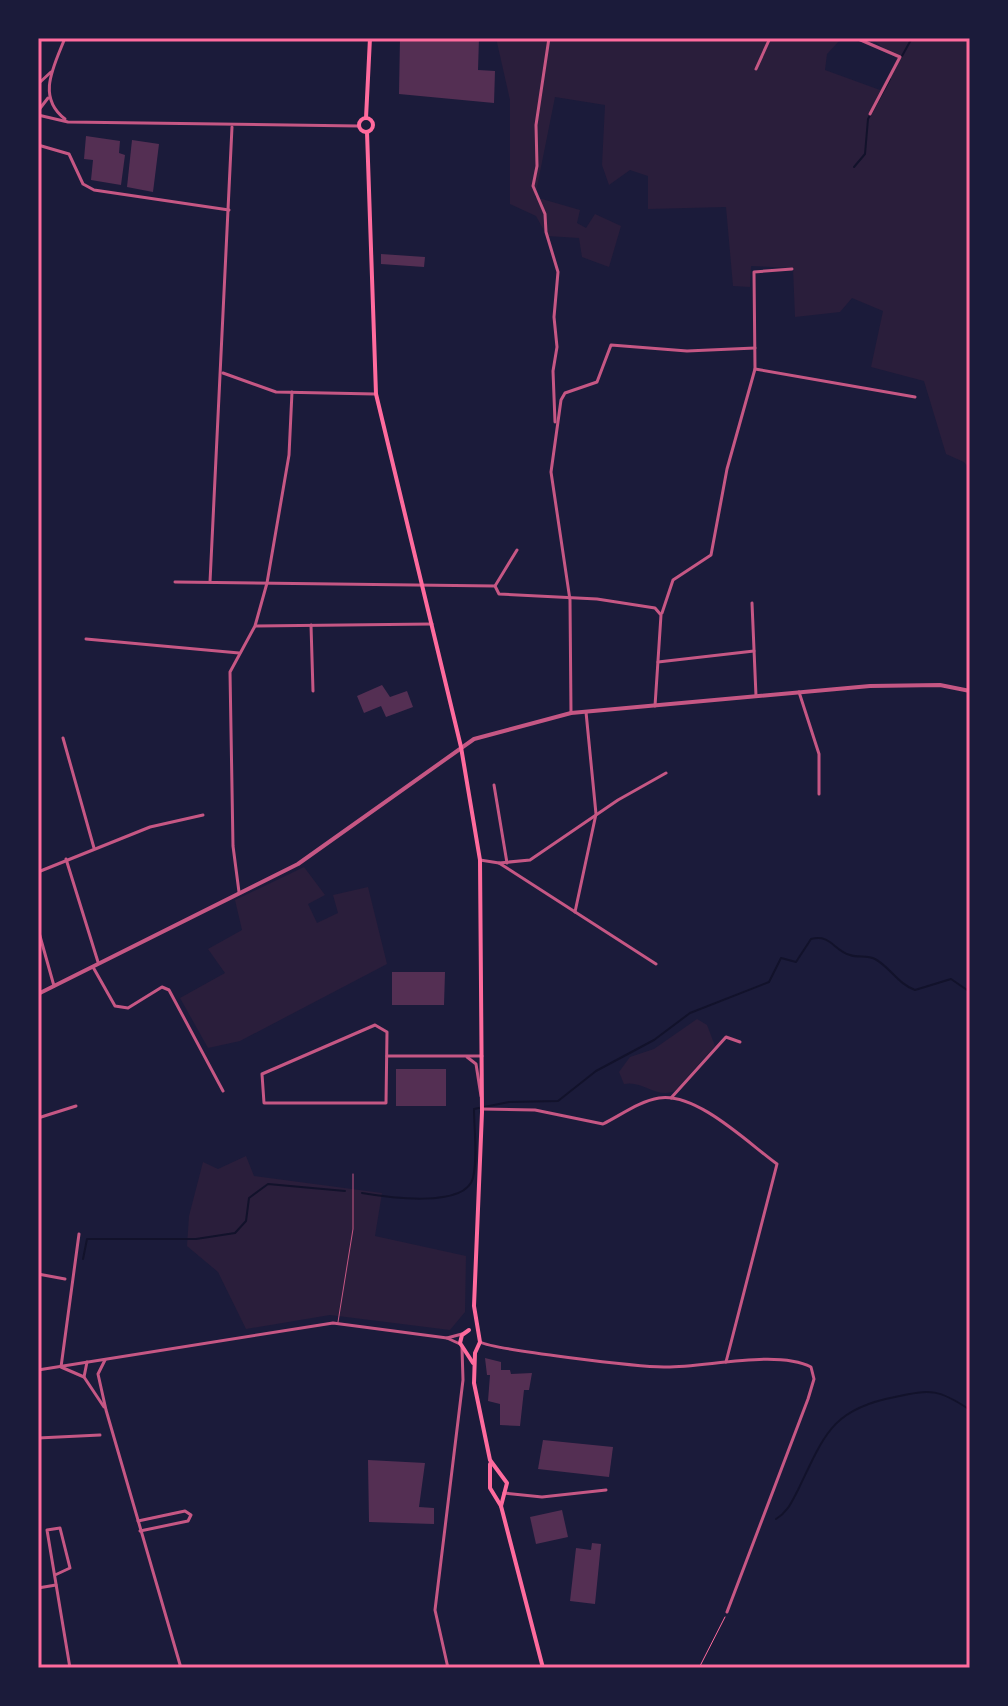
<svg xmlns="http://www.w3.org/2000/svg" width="1008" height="1706" font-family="'Roboto Condensed',sans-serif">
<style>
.green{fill:#2a1e3b}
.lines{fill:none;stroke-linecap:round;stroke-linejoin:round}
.stream{stroke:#12122b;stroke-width:2}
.building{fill:#542f53}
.path{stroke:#ff6b9d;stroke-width:1}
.service{stroke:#c65784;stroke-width:1}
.minor{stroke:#c65784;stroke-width:3}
.tertiary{stroke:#c65784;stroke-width:4}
.secondary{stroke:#ff6b9d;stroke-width:4}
.neatline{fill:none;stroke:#ff6b9d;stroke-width:3}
</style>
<rect width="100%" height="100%" fill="#1b1b3a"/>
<!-- green -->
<g class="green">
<polygon points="496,38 842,38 827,54 825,70 880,90 897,59 871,38 970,38 970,470 964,462 946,454 924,381 871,367 883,311 852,298 840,312 795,317 793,268 751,266 750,287 733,286 726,207 648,209 648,176 630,170 609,185 602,165 605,105 555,97 535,197 580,210 577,223 586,228 595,214 621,226 609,267 582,257 579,238 547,236 536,216 510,204 510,100"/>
<polygon points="304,867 325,895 308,904 317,923 338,913 333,895 368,887 387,964 240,1041 208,1048 180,998 225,973 208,949 242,930 235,900"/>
<path d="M697,1019L707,1025L715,1046L675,1091C656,1099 643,1080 624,1084L619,1072L630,1057L654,1049Z"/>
<polygon points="246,1156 254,1176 382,1193 375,1236 466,1256 465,1312 450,1330 330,1315 246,1329 218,1272 187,1246 189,1216 203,1162 218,1169"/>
</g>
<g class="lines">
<!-- stream -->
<g class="stream">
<polyline points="902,56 912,38"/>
<polyline points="854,167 865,154 868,119 890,79"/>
<path d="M362,1193C385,1197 465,1209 473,1178C478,1157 474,1130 474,1109L509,1102L558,1101L596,1071L654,1040L690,1013L769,982L781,958L796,962L811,939C831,934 833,950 850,955C858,958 867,955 875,959C890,967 898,984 915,990L951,979L970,992"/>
<polyline points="83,1259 87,1239 196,1239 235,1233 246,1221 249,1198 268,1184 345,1191"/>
<path d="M776,1519C788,1512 792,1501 798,1490C824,1436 831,1409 895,1397C931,1389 939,1389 970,1410"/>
</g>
</g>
<!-- building -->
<g class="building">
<polygon points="400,38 479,38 478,70 495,71 494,103 399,94"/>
<polygon points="86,136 120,141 119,153 125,155 121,185 91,180 93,160 84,159"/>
<polygon points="132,140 159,144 153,192 127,187"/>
<polygon points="381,254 425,257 424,267 381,264"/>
<polygon points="382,685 390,697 407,691 413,707 386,717 381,706 364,713 357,696"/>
<polygon points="392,972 445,972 444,1005 392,1005"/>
<rect x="396" y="1069" width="50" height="37"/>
<polygon points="485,1358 501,1362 501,1370 510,1370 511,1374 532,1373 529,1390 524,1390 520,1426 500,1425 500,1404 488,1401 490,1375 487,1375"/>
<polygon points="543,1440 613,1447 609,1477 538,1469"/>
<polygon points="368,1460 425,1463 419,1507 434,1508 434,1524 369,1522"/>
<polygon points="562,1510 568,1537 536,1544 530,1517"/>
<polygon points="592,1543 601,1544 595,1604 570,1601 576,1548 591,1550"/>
</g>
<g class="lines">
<!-- path -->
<polyline class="path" points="699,1668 725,1617"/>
<!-- service -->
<polyline class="service" points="338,1322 353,1229 353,1174"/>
<!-- minor -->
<g class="minor">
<path d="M65,38C54,66 36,97 65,119"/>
<polyline points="549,38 536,125 537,166 533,186 545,214 546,232 558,272 554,317 557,347 553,371 555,422"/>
<polyline points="856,38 900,57 870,114"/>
<polyline points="756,69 770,38"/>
<polyline points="38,84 51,72"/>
<polyline points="38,111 48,98"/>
<polyline points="38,115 68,122 358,126"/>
<polyline points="38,145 69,154 83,184 94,190 229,210"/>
<polyline points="755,369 915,397"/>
<polyline points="223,373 276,392 375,394"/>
<polyline points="175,582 495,586 499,594 597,599 655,608 661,615 655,706"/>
<polyline points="210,582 232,127"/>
<polyline points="495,586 517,550"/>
<polyline points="752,603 756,696"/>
<polyline points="662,613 673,580 711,555 727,469 755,369 754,272 792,269"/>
<polyline points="311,625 313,691"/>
<polyline points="256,626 432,624"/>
<polyline points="86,639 239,653"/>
<polyline points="658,662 754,651"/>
<polyline points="799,692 819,754 819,794"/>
<polyline points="571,713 570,600 551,472 561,400 565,393 597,382 611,345 687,351 755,348"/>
<polyline points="63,738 94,848"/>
<polyline points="494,785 507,863"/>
<polyline points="66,859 98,962"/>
<polyline points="480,860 499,863 656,964"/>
<polyline points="499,863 530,860 618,800 666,773"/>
<polyline points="38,872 150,827 203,815"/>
<polyline points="239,892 233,846 230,672 255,626 267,583 289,455 292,392"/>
<polyline points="575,912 596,814 586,712"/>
<polyline points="38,929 54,986"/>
<polyline points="93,967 115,1006 128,1008 162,987 169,990 223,1091"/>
<polygon points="375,1025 387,1032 386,1103 264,1103 262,1074"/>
<polyline points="387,1056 482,1056"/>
<polyline points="467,1057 476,1064 481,1096"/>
<polyline points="671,1098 726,1037 740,1042"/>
<path d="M482,1109L535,1110L603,1124C621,1115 640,1101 659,1098C697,1092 749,1144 777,1164L726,1362"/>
<polyline points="38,1118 76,1106"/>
<polyline points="79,1234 61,1367 84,1377 104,1407"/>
<polyline points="38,1274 65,1279"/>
<polyline points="447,1338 462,1334"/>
<path d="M480,1342C495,1350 639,1367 664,1367C704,1368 776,1349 811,1367L814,1379L808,1399L727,1612"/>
<polyline points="105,1360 98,1374 106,1410 181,1668"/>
<polyline points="38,1370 333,1323 447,1338 460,1344"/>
<polyline points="84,1377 87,1362"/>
<polyline points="38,1438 100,1435"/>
<polyline points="504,1493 542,1497 606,1490"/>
<polyline points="138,1521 185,1511 191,1515 188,1521 140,1531"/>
<polyline points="55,1575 70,1568 60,1528 47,1530 70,1668"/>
<polyline points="38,1588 56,1585"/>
<polyline points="448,1668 435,1610 463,1380 462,1348"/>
</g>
<!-- tertiary -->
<polyline class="tertiary" points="38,994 298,864 474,739 571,713 870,686 940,685 970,691"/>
<!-- secondary -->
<g class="secondary">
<circle cx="366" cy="125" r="7"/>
<polyline points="366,118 370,38"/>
<polyline points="367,132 376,394 461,747 480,860 482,1112 474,1306 480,1342 475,1353 474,1383 490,1460 507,1483 501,1506"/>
<polyline points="469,1330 462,1335 460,1343 473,1363"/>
<polyline points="490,1464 490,1488 501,1506 543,1668"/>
</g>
</g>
<!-- border -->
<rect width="1008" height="1706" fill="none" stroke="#1b1b3a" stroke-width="80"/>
<rect x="40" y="40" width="928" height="1626" class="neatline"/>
</svg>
